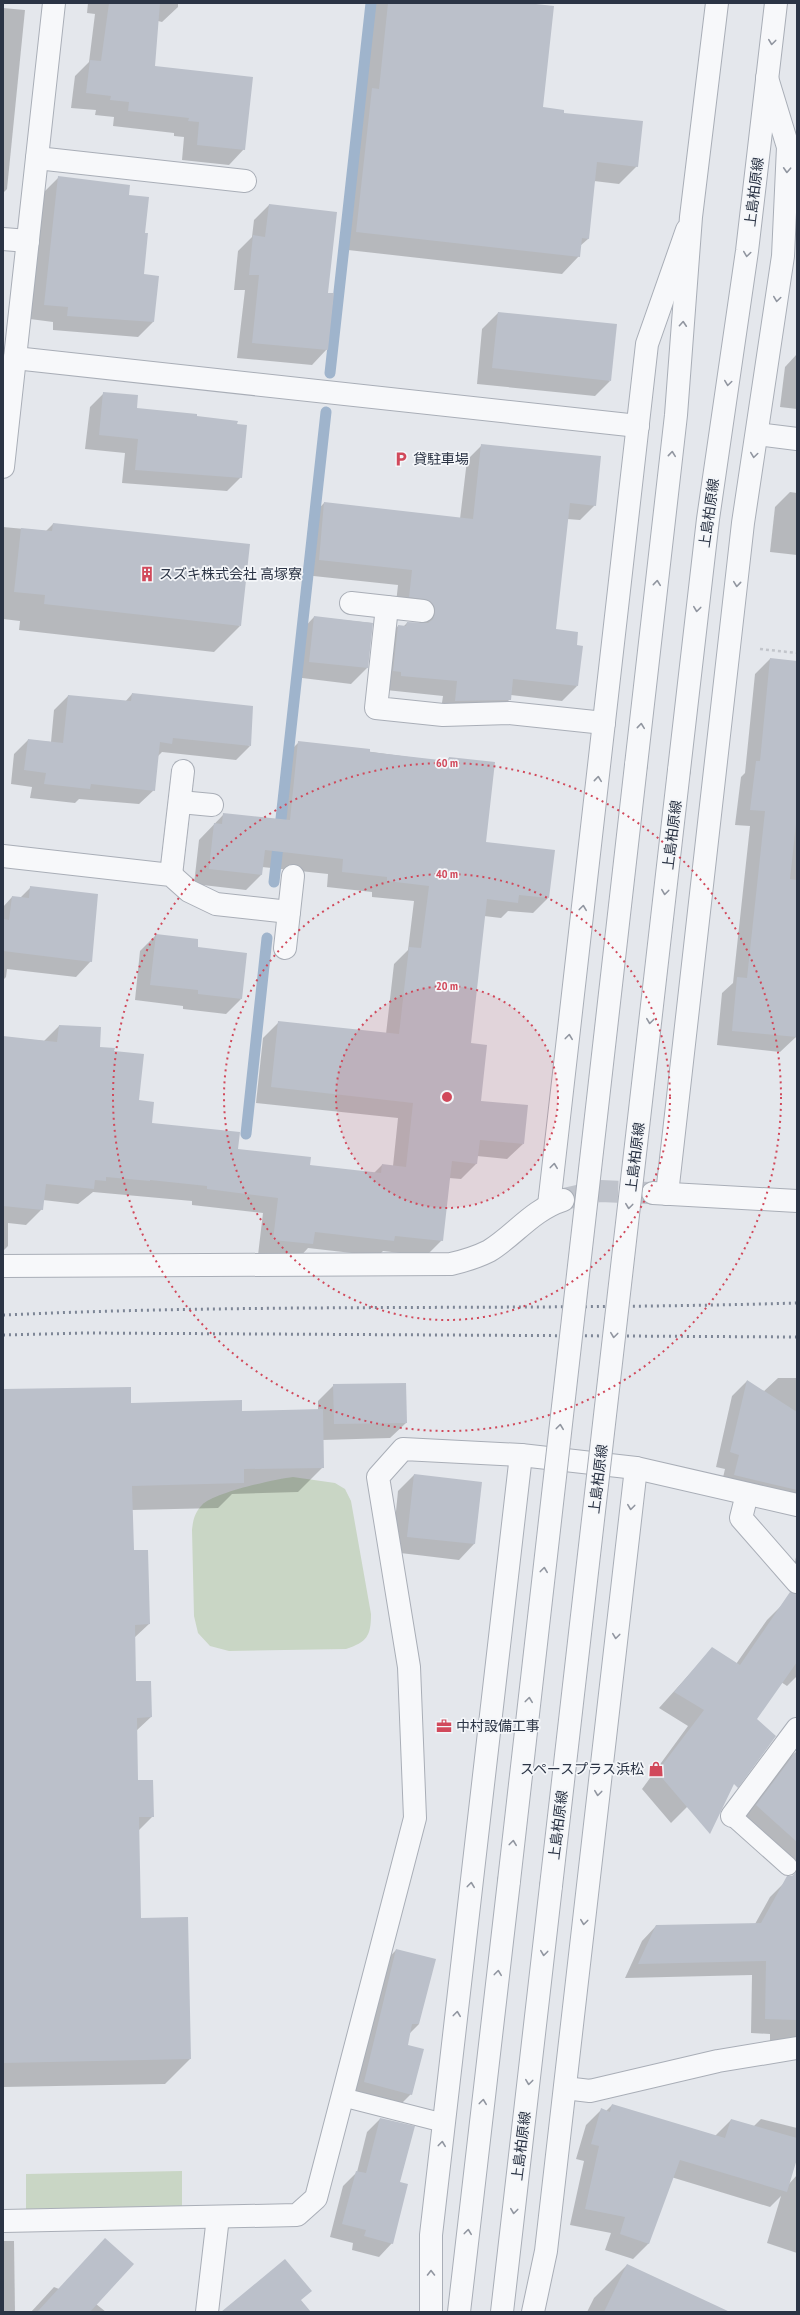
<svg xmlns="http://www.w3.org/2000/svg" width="800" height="2315" font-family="'PT Sans Narrow','Noto Sans JP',sans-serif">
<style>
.green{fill:#c9d6c5}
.shadow{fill:#0003}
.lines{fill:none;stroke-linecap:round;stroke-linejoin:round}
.stream{stroke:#9fb4cc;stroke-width:11}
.building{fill:#bbc0ca}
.minor-tunnel{stroke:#bfc3cb;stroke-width:22;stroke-dasharray:22 11;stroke-linecap:butt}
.service-casing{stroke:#a9aeb7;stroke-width:20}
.minor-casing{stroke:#a9aeb7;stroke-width:24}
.tertiary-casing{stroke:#a9aeb7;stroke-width:24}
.path{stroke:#c2c5cb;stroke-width:2.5;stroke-dasharray:3 3;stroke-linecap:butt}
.service{stroke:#f7f8fa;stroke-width:18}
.minor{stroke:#f7f8fa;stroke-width:22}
.tertiary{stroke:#f7f8fa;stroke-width:22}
.rail{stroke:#7d8696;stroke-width:3;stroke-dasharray:2 4;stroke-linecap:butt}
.tertiary-bridge-casing{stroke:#a9aeb7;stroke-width:24;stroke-linecap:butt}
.tertiary-bridge{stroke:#f7f8fa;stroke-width:22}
.oneway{stroke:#9196a0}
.ring{fill:none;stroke:#d1495b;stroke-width:2;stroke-dasharray:2 4}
.labels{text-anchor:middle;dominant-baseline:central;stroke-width:3.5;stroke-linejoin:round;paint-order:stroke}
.street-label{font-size:14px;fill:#2b3445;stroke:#f4f6f9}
.poi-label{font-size:14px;fill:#2b3445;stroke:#f4f6f9;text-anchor:start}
.centre{fill:#d1495b;stroke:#f4f6f9;stroke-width:2}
.ring-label{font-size:12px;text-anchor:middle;font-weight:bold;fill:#d1495b;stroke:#f4f6f9;stroke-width:3.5;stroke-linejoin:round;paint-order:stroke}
</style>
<rect width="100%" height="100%" fill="#e4e7ec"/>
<!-- green -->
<g class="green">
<path d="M293,1477L335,1483L345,1489L351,1501L371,1614C371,1636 367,1642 346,1649L229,1651L210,1646L198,1633L194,1616L192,1530C193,1520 195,1512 202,1505C213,1493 275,1479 293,1477Z"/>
<polygon points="182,2171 182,2206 26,2209 26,2174"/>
</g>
<!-- shadow -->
<g class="shadow">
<polygon points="88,3 178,3 178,7 162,22 158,21 153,67 244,149 229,165 182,160 184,137 174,136 174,133 113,126 114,117 95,115 96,110 71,108 75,76 89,62 95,14 87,13"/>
<polygon points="376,3 518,3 542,108 563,114 637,166 619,184 594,181 588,239 580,246 579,256 562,274 339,249 355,106 363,98 373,6"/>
<polygon points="3,8 25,10 7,189 3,193"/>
<polygon points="59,177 128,196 144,234 142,275 158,277 153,322 138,337 53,330 53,322 30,319 44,192"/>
<polygon points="269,205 327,294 327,349 312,365 237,358 245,290 234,290 238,251 252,237 254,220"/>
<polygon points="498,313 610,381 595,396 477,384 482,329"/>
<polygon points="797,354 797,409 780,407 785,367"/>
<polygon points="104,393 136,409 196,417 241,477 227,491 122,483 125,453 85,449 90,407"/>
<polygon points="482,445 595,505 580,520 567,519 555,630 577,686 562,701 511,695 510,699 495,714 440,716 443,696 386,690 383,642 398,626 403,627 407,623 420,623 419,621 395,612 398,585 304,575 309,519 324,503 460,519 467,460"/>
<polygon points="790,492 797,493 797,555 770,552 775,507"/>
<polygon points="53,524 240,626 214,652 19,630 20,621 3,619 3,527 46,531"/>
<polygon points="314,617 372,623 367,668 351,684 294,677 299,633"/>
<polygon points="770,659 797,662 797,1025 796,1037 780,1052 717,1045 722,993 733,983 750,826 735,825 741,777 745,773 755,674"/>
<polygon points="132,694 250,746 236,760 162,752 157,757 154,790 139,804 79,799 75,803 30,798 32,787 11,784 14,754 28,740 51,742 54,710 68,696 125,702"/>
<polygon points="299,742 445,762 449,758 484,843 548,898 533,913 508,911 501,918 484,916 470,1044 480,1102 523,1144 507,1159 477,1156 476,1164 461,1179 449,1178 442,1240 426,1256 383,1251 378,1256 308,1248 297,1260 258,1255 263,1213 192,1205 192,1201 93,1192 78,1204 43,1200 42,1209 26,1225 8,1223 8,1246 3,1251 3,1037 44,1041 59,1026 99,1048 113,1052 151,1123 237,1150 309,1166 374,1173 382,1165 393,1166 398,1118 256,1103 263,1038 279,1022 386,1034 394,964 408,950 414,901 372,897 372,892 327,887 328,874 262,867 261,875 246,890 194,884 199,840 224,814 276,820 283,758"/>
<polygon points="31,887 91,961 76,977 7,969 6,977 3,980 3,907 12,897 20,898"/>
<polygon points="156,935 196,948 241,999 226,1014 183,1009 183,1006 135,1000 140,951"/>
<polygon points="778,1378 797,1378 797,1508 720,1490 725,1469 716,1467 732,1396 747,1381 763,1392"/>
<polygon points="334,1385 406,1423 390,1438 323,1440 323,1467 298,1492 232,1494 218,1508 132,1510 133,1551 149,1624 134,1638 135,1682 151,1717 136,1731 137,1781 153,1816 138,1831 140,1919 190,2059 165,2084 3,2087 3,1390 130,1404 241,1412 318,1410 318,1401"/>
<polygon points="414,1475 481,1483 474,1544 459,1560 392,1552 398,1491"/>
<polygon points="797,1553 797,1599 794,1598 789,1587"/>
<polygon points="783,1604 797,1615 797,1676 787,1686 781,1682 687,1807 671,1823 642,1789 688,1726 659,1708 712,1649 736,1664 767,1620"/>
<polygon points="797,1751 797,1863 793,1868 741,1821 783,1764"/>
<polygon points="784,1883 797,1890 797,2045 770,2044 770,2034 751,2033 752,1975 625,1978 642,1941 656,1926 755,1924 770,1897"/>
<polygon points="396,1950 419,2024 409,2034 407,2046 411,2094 395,2110 349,2098 381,1966"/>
<polygon points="612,2105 715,2136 731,2120 753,2127 761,2119 797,2128 797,2155 788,2185 797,2175 797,2253 767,2243 781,2196 770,2207 671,2177 648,2244 633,2259 605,2250 611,2233 570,2225 584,2161 576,2159 586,2125 601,2110 606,2111"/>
<polygon points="380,2119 399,2183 392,2243 379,2257 352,2250 353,2243 330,2237 343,2186 357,2172 367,2132"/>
<polygon points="3,2241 14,2241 15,2312 3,2312"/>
<polygon points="627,2265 693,2312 587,2312 594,2298"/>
<polygon points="54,2287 96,2304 106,2312 31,2312"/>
</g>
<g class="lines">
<!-- stream -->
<g class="stream">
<polyline points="330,373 371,3"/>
<polyline points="274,882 326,412"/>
<polyline points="246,1134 267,938"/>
</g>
</g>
<!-- building -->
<g class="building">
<polygon points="109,3 160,3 155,66 253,77 245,150 197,145 199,122 188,121 189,118 128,111 129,102 110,100 111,96 86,93 90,60 101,61"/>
<polygon points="388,3 527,3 554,6 543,107 564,110 564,113 643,121 638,167 597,162 589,239 582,238 580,257 356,232 372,88 379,89"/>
<polygon points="58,176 130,185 129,195 149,197 145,233 148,233 144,274 159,276 154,322 67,316 68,307 44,305"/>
<polygon points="269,204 337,212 328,293 334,293 328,350 252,343 259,275 249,275 253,235 265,237"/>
<polygon points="498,312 617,324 611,381 492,368"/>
<polygon points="103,392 138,395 137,408 197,414 197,416 238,421 237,424 247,425 242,478 135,470 138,439 99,435"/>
<polygon points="481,444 601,456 596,506 570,503 556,629 578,632 577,645 583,646 578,686 513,679 511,700 455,701 457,681 401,676 401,672 393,671 398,625 406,626 407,622 428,623 433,619 435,612 434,606 430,601 409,597 412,570 319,560 324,502 473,519"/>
<polygon points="53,523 250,544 241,626 44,604 45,595 14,592 21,528 52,531"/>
<polygon points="314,616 373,623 368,668 309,662"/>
<polygon points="770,658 797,661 797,815 790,879 797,880 797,1037 732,1031 737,977 747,978 765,811 750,810 756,761 760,761"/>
<polygon points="132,693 253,706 251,746 173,738 172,744 160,742 155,791 91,784 90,789 44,784 46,773 24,770 28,739 63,743 68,695 131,701"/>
<polygon points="298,741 370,749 370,752 448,761 449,757 495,762 486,842 555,850 549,898 519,895 518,903 487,899 471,1043 487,1045 481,1101 528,1105 524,1144 480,1140 477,1164 452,1161 443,1241 395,1236 394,1241 315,1232 313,1244 273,1240 278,1198 207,1189 207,1186 150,1180 150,1181 106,1177 106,1181 95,1180 94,1189 46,1184 43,1210 3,1206 3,1036 57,1042 59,1025 101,1027 100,1047 115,1048 114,1051 144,1054 139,1100 154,1102 152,1123 240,1132 238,1149 311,1157 310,1165 381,1173 382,1164 406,1167 413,1103 271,1087 278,1021 399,1034 409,947 421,948 429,886 387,881 387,877 342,872 343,859 265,850 262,875 209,869 214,823 222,824 223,813 290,820"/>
<polygon points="30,886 98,894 92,962 3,951 3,919 9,920 12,896 29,898"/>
<polygon points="156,934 198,939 198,947 247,953 242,999 198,994 198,990 150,985"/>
<polygon points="747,1380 797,1412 797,1490 734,1475 739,1455 730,1452"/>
<polygon points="406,1383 407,1423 334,1424 333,1384"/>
<polygon points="131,1387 131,1403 242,1400 242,1411 323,1409 324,1468 244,1469 244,1483 132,1486 134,1550 148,1550 150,1624 135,1625 136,1681 151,1681 152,1717 137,1718 138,1780 153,1780 154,1817 139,1817 141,1918 188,1917 191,2059 3,2063 3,1389"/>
<polygon points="414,1474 482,1482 475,1544 407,1537"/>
<polygon points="790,1592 797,1594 797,1662 757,1719 776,1736 738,1788 734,1784 710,1834 657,1772 704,1710 674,1692 712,1647 740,1665"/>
<polygon points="795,1753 797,1754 797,1842 756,1805"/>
<polygon points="797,1871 797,2020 765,2019 766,1961 638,1964 656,1925 761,1923 787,1876 792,1876"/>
<polygon points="396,1949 436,1959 419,2024 412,2024 408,2045 424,2049 412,2095 364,2082"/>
<polygon points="612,2104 725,2138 731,2119 797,2138 797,2159 787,2192 680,2160 649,2244 620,2234 625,2217 585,2209 599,2146 591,2144 601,2108 610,2112"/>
<polygon points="380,2118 415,2126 400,2182 408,2184 393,2244 364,2236 366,2230 342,2224 356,2171 366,2173"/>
<polygon points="105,2238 134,2264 90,2312 37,2312"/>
<polygon points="285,2259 312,2291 301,2300 311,2312 221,2312"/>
<polygon points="627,2264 730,2312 604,2312"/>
</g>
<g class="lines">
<!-- minor-tunnel -->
<polyline class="minor-tunnel" points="564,1199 600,1191 650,1193"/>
<!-- service casing -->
<g class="service-casing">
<g id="service">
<polyline points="732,1816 788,1866"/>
<polyline points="342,2097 444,2123"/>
</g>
</g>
<!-- minor casing -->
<g class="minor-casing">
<g id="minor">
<polyline points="37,158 245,181"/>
<polyline points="3,239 28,241"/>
<polyline points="15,358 638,426"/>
<polyline points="757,434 797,439"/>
<polyline points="351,603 423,611"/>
<polyline points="387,607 376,708 443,715 509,713 604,723"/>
<polyline points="180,802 212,805"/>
<polyline points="3,856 171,875 189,891 216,904 289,912"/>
<polyline points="171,875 183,771"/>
<polyline points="285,948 293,876"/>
<polyline points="653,1193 797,1201"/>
<polyline points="667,1194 743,523 783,256 788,147 767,78"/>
<polyline points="549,1205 647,344 687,230"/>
<path d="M3,1266L451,1264C464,1261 477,1257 489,1251C515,1235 532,1210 563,1200"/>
<polyline points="747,1494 741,1518 797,1582"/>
<polyline points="732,1816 797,1729"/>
<polyline points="565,2088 590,2091 718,2061 797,2048"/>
<polyline points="3,2221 297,2215 316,2198 415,1818 409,1667 378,1477 403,1449 521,1455 636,1468 797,1505"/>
<polyline points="431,2312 431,2235 521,1455"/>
<polyline points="533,2312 546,2251 636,1468"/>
</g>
</g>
<!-- tertiary casing -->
<g class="tertiary-casing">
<g id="tertiary">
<polyline points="3,467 54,3"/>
<polyline points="636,765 676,415 691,217 717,3"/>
<polyline points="679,770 708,519 747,251 776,3"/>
<polyline points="207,2312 218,2217"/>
<polyline points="459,2312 509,1881"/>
<polyline points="502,2312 551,1886"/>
</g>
</g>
<!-- path -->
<polyline class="path" points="760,649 797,653"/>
<!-- service -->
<use href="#service" class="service"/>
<!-- minor -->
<use href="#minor" class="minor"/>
<!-- tertiary -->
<use href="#tertiary" class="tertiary"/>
<!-- rail -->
<g class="rail">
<path d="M3,1315C267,1303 532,1311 797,1303"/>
<polyline points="3,1335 86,1333 797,1337"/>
</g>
<!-- tertiary-bridge casing -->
<g class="tertiary-bridge-casing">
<g id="tertiary-bridge">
<polyline points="509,1881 636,765"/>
<polyline points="551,1886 679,770"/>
</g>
</g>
<!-- tertiary-bridge -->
<use href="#tertiary-bridge" class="tertiary-bridge"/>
</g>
<!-- one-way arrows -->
<defs><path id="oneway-chevron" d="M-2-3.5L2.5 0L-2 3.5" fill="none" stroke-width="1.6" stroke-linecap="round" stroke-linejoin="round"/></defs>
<g class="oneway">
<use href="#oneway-chevron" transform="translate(772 42) rotate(97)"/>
<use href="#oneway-chevron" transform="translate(787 170) rotate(93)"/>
<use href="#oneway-chevron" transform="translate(747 254) rotate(98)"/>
<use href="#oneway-chevron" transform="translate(777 299) rotate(98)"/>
<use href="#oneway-chevron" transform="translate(683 324) rotate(-86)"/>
<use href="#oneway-chevron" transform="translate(728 383) rotate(98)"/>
<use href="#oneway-chevron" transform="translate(672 454) rotate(-84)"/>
<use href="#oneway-chevron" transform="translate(754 455) rotate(98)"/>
<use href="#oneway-chevron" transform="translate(657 583) rotate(-84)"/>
<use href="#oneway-chevron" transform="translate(737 584) rotate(96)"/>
<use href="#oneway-chevron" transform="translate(697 609) rotate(97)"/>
<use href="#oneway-chevron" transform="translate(641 726) rotate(-84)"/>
<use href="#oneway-chevron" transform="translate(598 779) rotate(-84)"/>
<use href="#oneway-chevron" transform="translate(665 892) rotate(97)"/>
<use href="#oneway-chevron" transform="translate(583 908) rotate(-83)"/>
<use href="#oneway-chevron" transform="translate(650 1021) rotate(97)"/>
<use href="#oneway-chevron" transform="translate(569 1037) rotate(-83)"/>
<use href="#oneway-chevron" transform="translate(554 1166) rotate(-83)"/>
<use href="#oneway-chevron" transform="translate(629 1206) rotate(97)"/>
<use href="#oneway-chevron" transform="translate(614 1335) rotate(97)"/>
<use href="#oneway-chevron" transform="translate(560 1427) rotate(-83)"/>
<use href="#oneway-chevron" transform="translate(631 1507) rotate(97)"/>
<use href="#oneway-chevron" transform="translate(544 1570) rotate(-83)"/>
<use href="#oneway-chevron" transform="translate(616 1636) rotate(97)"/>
<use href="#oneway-chevron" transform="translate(529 1700) rotate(-83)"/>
<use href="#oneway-chevron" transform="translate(598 1793) rotate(97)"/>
<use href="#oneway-chevron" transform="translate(513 1843) rotate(-83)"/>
<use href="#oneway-chevron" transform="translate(471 1885) rotate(-83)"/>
<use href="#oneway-chevron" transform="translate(584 1922) rotate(97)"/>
<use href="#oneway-chevron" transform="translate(544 1953) rotate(97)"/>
<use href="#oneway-chevron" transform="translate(498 1973) rotate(-83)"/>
<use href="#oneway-chevron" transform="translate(457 2014) rotate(-83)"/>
<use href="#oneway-chevron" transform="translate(529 2082) rotate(97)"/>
<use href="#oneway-chevron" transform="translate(483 2102) rotate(-83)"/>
<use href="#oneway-chevron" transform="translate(442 2144) rotate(-83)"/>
<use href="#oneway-chevron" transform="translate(514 2211) rotate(97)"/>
<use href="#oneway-chevron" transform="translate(468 2232) rotate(-83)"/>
<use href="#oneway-chevron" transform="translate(431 2273) rotate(-90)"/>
</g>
<!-- distance rings -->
<circle cx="447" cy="1097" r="111" fill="#d1495b" fill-opacity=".12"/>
<g class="ring">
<circle cx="447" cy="1097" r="111"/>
<circle cx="447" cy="1097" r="223"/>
<circle cx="447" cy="1097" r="334"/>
</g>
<!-- icons -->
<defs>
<g id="parking-bare" transform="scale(1.2)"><path d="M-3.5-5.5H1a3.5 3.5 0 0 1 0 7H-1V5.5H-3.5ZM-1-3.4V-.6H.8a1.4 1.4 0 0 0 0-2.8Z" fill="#d1495b" stroke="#f4f6f9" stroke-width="2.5" paint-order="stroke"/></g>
<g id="building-bare" transform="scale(1.2)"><path d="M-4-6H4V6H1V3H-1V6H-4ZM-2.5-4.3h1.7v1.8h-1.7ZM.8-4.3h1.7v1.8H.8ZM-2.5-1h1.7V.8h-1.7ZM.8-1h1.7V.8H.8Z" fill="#d1495b" stroke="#f4f6f9" stroke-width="2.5" paint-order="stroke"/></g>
<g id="office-bare" transform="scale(1.2)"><path d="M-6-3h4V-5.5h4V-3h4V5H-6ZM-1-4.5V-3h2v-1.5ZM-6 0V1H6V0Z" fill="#d1495b" stroke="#f4f6f9" stroke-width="2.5" paint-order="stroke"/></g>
<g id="shop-bare" transform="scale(1.2)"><path d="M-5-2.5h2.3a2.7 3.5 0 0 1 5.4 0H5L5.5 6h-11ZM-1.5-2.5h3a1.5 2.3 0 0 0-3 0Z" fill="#d1495b" stroke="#f4f6f9" stroke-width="2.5" paint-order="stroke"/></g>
</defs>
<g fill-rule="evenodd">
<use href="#parking-bare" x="401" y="459"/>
<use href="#building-bare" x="147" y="574"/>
<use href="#office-bare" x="444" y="1726"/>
<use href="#shop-bare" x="656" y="1769"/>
</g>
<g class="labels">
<!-- street labels -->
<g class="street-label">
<text transform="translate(754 192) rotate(-83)">上島柏原線</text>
<text transform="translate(709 513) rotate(-82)">上島柏原線</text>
<text transform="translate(672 835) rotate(-83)">上島柏原線</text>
<text transform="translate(635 1157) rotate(-83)">上島柏原線</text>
<text transform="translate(598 1479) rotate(-83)">上島柏原線</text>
<text transform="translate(558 1825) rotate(-83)">上島柏原線</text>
<text transform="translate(521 2146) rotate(-83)">上島柏原線</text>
</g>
<!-- poi labels -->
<g class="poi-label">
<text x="413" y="459">貸駐車場</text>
<text x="159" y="574">スズキ株式会社 高塚寮</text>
<text x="456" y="1726">中村設備工事</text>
<text x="644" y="1769" text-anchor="end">スペースプラス浜松</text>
</g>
</g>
<circle cx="447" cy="1097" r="6" class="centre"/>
<g class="ring-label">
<text x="447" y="767">60 m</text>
<text x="447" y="878">40 m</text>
<text x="447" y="990">20 m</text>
</g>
<!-- border -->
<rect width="800" height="2315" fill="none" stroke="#2b3445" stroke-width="8"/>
</svg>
